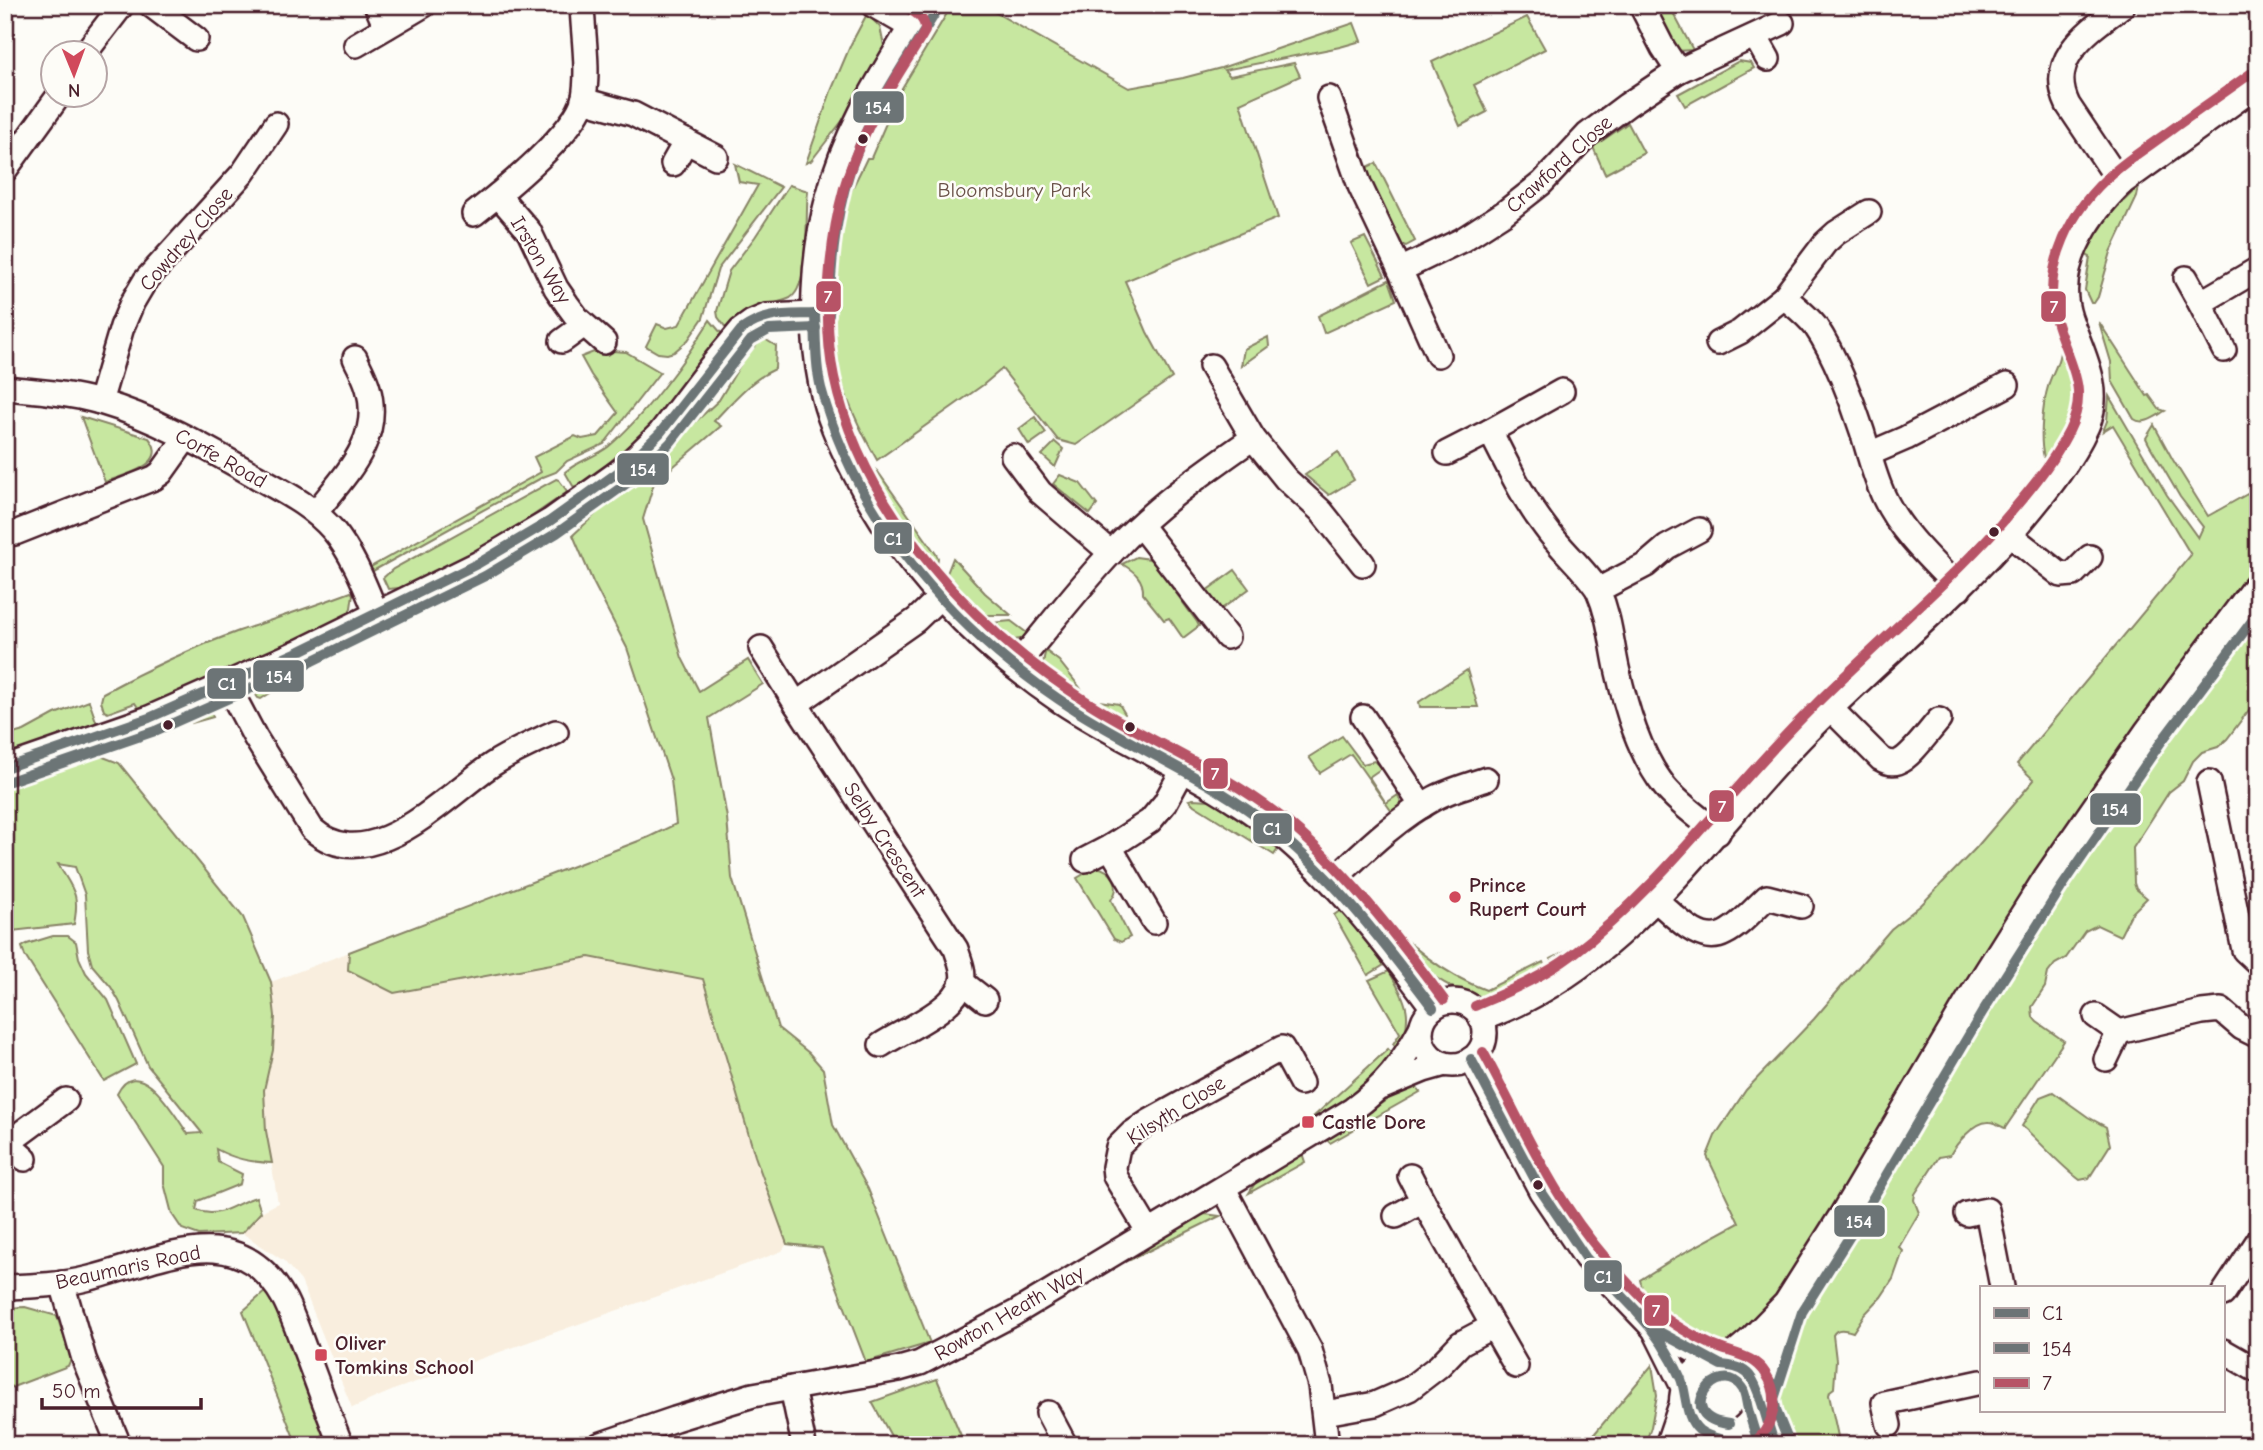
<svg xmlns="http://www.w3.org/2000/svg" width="2263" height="1450" font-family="'Comic Neue',sans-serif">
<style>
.built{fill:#f9eede}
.green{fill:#c7e7a0;stroke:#888366;stroke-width:2}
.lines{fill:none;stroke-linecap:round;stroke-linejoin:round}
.street-casing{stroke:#4a1f2b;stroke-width:28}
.secondary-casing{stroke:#4a1f2b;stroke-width:37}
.street{stroke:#fdfcf7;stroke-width:23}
.secondary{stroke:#fdfcf7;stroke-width:32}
.bus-1-casing{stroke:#fdfcf7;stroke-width:16}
.bus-2-casing{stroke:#fdfcf7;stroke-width:16}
.bus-3-casing{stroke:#fdfcf7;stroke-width:16}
.bus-1{stroke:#6c7476;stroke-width:10}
.bus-2{stroke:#6c7476;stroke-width:10}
.bus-3{stroke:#b75366;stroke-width:10}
.bus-dot{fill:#4a1f2b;stroke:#fdfcf7;stroke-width:2.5}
.poi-dot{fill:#d1495b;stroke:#fdfcf7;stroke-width:2.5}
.labels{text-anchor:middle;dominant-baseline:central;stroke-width:5;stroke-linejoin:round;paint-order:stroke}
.street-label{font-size:21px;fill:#4a1f2b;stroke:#fdfcf7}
.park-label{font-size:21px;fill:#695148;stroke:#fdfcf7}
.poi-label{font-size:21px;font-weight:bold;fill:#4a1f2b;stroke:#fdfcf7;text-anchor:start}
.line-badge{stroke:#fdfcf7;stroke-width:2.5}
.badge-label{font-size:19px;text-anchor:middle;font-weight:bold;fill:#fff}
</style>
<rect width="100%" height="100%" fill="#fdfcf7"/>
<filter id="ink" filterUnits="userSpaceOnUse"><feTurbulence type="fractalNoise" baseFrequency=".0143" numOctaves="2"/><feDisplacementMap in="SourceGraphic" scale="14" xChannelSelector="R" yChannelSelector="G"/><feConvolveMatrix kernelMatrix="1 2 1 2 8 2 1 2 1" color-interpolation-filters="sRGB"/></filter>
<g filter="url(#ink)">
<!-- built -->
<polygon class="built" points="649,837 703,978 755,1156 787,1244 782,1251 764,1258 396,1389 352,1408 301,1281 284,1261 242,1233 261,1212 278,1203 266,1131 264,1090 273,1050 275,1016 271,982"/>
<!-- green -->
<g class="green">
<path d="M952,5H982L1129,88L1183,78L1221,68L1354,23L1361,41L1340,47L1224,70L1230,76L1294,63L1300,76L1240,103L1278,218L1125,281L1147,332L1172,378L1076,445L1058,440L1002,369L983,385L877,460C841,396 828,355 831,281C832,263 833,245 837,227C843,203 857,180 867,158H871L899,93Z"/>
<polygon points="1651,5 1669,5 1693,50 1675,51"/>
<polygon points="867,14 880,27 884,46 846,116 811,161 806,163 831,91 851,44"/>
<polygon points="1527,17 1545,49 1474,85 1487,112 1460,126 1432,62"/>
<polygon points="1739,61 1751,63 1754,68 1685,106 1678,94"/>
<polygon points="1628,123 1644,153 1605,174 1593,147"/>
<polygon points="1376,163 1415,241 1406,246 1400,244 1363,169"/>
<polygon points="735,164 781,187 718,269 703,318 688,340 674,352 667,354 658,353 646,346 657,324 667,328 679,325 758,185 739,182"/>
<path d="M789,185L808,191C805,214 811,291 788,299C762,308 747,307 726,328L718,317L717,311L729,271L755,237Z"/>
<polygon points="2139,186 2137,197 2111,252 2098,297 2094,303 2091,303 2085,290 2090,257 2082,253 2103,221"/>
<polygon points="1365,237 1385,276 1371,283 1351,243"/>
<polygon points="1389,280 1396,300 1324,333 1318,316"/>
<path d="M710,320L722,334L656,421L603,468L577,487L573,486L565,472C578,461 595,457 608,447C643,418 686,359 710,320Z"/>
<path d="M2099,322L2147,396L2149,395L2159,409L2165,411C2156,416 2144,426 2134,419L2112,381L2111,362Z"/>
<path d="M2059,325C2083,383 2088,414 2049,468C2036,452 2043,402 2049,383C2052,374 2057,366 2059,357C2062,347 2059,335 2059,325Z"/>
<polygon points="1268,337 1269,346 1241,366 1244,349"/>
<path d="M763,338L776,346L775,369C750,380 733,401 714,421L721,426L654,483L643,519L682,658L699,691L748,660L763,684L709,718L727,818L732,878L778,1028L809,1053L823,1069L833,1125L868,1189L930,1343L866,1362L822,1248L787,1244L755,1156L703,979L589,957L394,993L348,970L349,952L649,837L676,824L671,780L627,648L593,582L573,535L719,400L745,357Z"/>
<polygon points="599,350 626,352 660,372 604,444 567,461 556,472 543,477 371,572 369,568 541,472 534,457 575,436 582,439 598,436 618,413 591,375 581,357"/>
<path d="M2109,396L2167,495L2198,538L2203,527L2180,497L2149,444L2146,438L2154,425L2173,460L2208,516L2249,493L2258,484V570L2218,622L1771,1308L1737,1343C1725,1345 1711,1347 1699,1342C1681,1334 1658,1317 1647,1301C1643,1295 1642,1287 1640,1280L1678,1256L1739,1223L1707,1156L1715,1136L1746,1090L1814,1019L1891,929L1921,905L1976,848L2034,780L2017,764L2191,555L2113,425L2103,431L2107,421Z"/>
<path d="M81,417L149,438C171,465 124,475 105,482Z"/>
<polygon points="1035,417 1046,433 1029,445 1019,429"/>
<polygon points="1055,442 1063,449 1055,467 1042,455"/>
<polygon points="1338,452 1354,480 1329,495 1305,475"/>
<polygon points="858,453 878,472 936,554 938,558 936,571 933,573 894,519"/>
<polygon points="1060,475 1080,483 1097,505 1090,514 1053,484"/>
<polygon points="556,479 559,480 567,491 566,493 518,526 411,587 388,589 383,578 393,569"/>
<path d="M1136,557L1150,559L1158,568L1197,622L1199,626L1183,638L1169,618L1164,620L1143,594C1144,579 1134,571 1122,564Z"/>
<polygon points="953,558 985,593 1011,615 982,615 978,612 946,576"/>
<polygon points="1235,570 1249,589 1220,610 1206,591"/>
<path d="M351,592L353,594L351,608L347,615L309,635L139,709L135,703L108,713L104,711L101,701L103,693C147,669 192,648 239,631C277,618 314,606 351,592Z"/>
<path d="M2258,608V698L2227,739L2218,747L2202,752L2193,761L2183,781L2169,792L2133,848L2134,883L2136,889L2147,898L2131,914L2120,936L2097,925L2085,931L2066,958L2055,964L2048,973L2045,987L2032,1007L2033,1017L2037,1022L2064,1041L2005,1128C2000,1126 1995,1122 1989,1122C1975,1121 1956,1144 1950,1155L1939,1157L1915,1194L1914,1200L1919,1213L1899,1247L1903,1251L1893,1279L1881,1297L1864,1315L1853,1332C1846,1330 1837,1327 1833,1335L1836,1360L1834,1388L1830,1391L1829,1395L1839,1441L1845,1445H1788L1776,1405L1777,1388L1788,1336L2055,895Z"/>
<path d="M1011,621L1027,633V637C1007,645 996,637 981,624Z"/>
<path d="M1046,651L1059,661L1085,694L1082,703C1065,691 1035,676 1046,651Z"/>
<path d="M297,666L295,677L261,699L258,698L254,692C264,675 281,675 297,666Z"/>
<polygon points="1467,670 1478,707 1420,707 1419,702"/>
<polygon points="1092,700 1119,704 1125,714 1118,725 1087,706"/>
<polygon points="89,701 97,724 5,756 5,736 24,731 55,714"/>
<polygon points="201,707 210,708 213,717 192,723 192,719 188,718 166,725 165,727 167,730 152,735 149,729"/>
<polygon points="1342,736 1363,764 1374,761 1382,768 1369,777 1386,803 1398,795 1401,803 1392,812 1351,754 1320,773 1309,757"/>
<path d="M98,755L119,763L243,917L271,982L275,1016L273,1050L264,1090L266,1131L272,1163C250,1162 234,1159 216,1149L218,1162L242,1174L240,1184L198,1201L196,1210C220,1220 234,1203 256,1197L261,1212L242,1233L199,1235L182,1229L172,1214L164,1183V1167L117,1094C139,1050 175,1116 188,1134L202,1133L148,1066L119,1001L111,987L92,965L88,950L85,895L75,867L58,864C73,890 80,893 74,924L12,931L5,921V785L70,760Z"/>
<polygon points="1193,799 1210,800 1240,820 1278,849 1274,855 1194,805 1189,800"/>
<path d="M1096,867C1113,870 1122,886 1111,900L1130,937L1121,942L1114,939L1077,878Z"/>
<path d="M1368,901C1400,938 1439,973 1486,990L1543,962L1549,976C1535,983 1520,992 1505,997C1496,1000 1483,998 1473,995C1425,982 1394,940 1363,903Z"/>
<polygon points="1341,910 1384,965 1368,975 1334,915"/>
<polygon points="1598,935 1601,937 1557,972 1551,959"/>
<polygon points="53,936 68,936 76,942 79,958 86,973 108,1000 136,1064 104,1081 25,956 22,947 27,944"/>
<path d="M1389,971C1407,1003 1414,1015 1399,1051L1393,1044L1400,1033L1369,980Z"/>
<polygon points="1388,1049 1394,1056 1367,1086 1317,1122 1313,1117"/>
<polygon points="1413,1083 1420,1092 1330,1143 1326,1139"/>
<path d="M2053,1092L2088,1117L2106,1127L2110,1145L2089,1178L2080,1180C2058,1164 2042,1143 2022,1126L2040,1097Z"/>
<polygon points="1302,1153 1305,1162 1249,1193 1257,1180"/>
<polygon points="1205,1214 1220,1216 1130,1260 1120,1261 1194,1218"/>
<polygon points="267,1290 279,1310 329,1445 297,1445 243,1311"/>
<polygon points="25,1307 57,1316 71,1359 68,1366 5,1390 5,1308"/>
<polygon points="1652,1365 1657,1395 1651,1427 1645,1445 1585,1445"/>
<polygon points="937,1379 965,1445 896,1445 872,1402"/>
</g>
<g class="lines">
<!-- street casing -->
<g class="street-casing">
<g id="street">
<polyline points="151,5 196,39"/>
<polyline points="873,5 911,27"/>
<path d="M924,5C887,67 846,126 828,197C812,256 809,325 821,385C826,414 840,444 853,470C900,564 973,642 1060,701C1129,747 1208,776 1273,828C1336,879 1385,943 1433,1008"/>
<polyline points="377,7 386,27"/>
<polyline points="1755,36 1768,59"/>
<polyline points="356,45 424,5"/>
<polyline points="86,52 122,5"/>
<polyline points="1678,71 1782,23"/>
<polyline points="1329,98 1360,186 1400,270 1462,240 1504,213 1542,183 1587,135 1627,105 1678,71 1663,48 1641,5"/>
<polyline points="583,100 633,114 716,157"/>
<polyline points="673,164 686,141"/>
<polyline points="5,170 60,94"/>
<path d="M2121,184L2068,105C2045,58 2090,30 2123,5"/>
<polyline points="498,195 529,231 556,288 567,304 578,319 604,342"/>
<path d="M1869,212L1836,233L1825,243L1784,297C1796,307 1807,315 1816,327C1834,353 1852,400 1862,431C1869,453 1874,476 1884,497C1901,533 1932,561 1959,589"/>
<path d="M474,214C502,192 578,131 584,97C589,68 583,35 582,5"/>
<polyline points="1400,270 1438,355"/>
<polyline points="2186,278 2200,303 2258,269"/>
<polyline points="2200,303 2224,350"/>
<polyline points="562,341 584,325"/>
<polyline points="1718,343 1740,332 1784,297"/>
<path d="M5,388C37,391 69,393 100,402C155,418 205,447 254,475C282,491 311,505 333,530C353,554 365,586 377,615"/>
<path d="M1562,391L1490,431C1507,464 1522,497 1545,527C1561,550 1583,567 1598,590"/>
<polyline points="100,402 122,327 132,303 145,281 243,173 276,124"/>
<polyline points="1253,438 1286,479 1321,511 1363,564"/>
<polyline points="1447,453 1490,431"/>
<polyline points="1869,454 1906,438 2007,385"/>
<polyline points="1013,456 1040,492 1111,553"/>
<path d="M316,512C345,475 383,439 368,388C365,377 359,367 355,358"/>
<polyline points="1140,525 1227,637"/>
<path d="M1699,530L1667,547L1646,565L1598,590C1610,618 1611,640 1617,668C1626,708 1639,754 1665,787C1680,805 1700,818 1718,833"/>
<polyline points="5,534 15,533 154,478 161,473 186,438"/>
<polyline points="2010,535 2061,575 2073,574 2090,557"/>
<polyline points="761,648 796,704"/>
<path d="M1015,667C1047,629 1078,588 1112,552C1153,508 1204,472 1253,438L1211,366"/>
<path d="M227,684L255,737L312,829C370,881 446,795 493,764C513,751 535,742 556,732"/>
<path d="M1831,709L1881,759C1886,762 1892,764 1898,762C1910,758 1929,731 1939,720"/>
<polyline points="1363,717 1422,806"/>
<polyline points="5,768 149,718 300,651 479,563 550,521 624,468 660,433 711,366 741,330 752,322 766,316 815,314"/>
<polyline points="2209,782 2244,950 2258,963"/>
<polyline points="1085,860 1110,847"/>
<path d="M1332,881C1363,852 1396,819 1435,798C1450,790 1469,785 1486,779"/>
<path d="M1656,900C1673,914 1700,947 1725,933C1741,925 1754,909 1767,897L1801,906"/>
<polyline points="1154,922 1110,847 1150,821 1165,803 1183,770"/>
<polyline points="962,982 985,1000"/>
<circle cx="1453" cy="1033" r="32"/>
<polyline points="2096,1016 2119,1032"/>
<path d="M1481,1019C1624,970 1706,834 1807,732C1877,661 1955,599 2020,523C2045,493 2071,462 2087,426C2104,389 2082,353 2070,318C2053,268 2088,216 2122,183L2258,85"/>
<path d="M881,1045C904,1030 955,1010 962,982C965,971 959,959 956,949L796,704L916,620L939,598"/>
<polyline points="1471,1059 1541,1191 1586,1258 1654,1329 1721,1365"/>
<polyline points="2106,1059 2119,1032 2202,1012 2221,1010 2242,1028 2258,1036"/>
<polyline points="1383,1087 1424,1070 1445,1064"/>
<polyline points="7,1143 25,1159"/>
<polyline points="5,1145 66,1100"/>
<polyline points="1410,1176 1423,1201"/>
<polyline points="1224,1189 1310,1350 1320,1385 1327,1445"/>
<polyline points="1967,1214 1987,1210 2002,1287"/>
<polyline points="1148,1231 1115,1176 1114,1167 1118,1147 1132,1133 1150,1121 1282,1048 1301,1083"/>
<polyline points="62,1283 84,1359 119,1445"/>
<path d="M5,1287C33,1286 63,1285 90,1278C160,1261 238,1214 285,1300C293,1316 299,1334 305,1350C317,1382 328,1413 341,1445"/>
<polyline points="2223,1294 2258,1241"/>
<polyline points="1493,1326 1516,1366"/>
<polyline points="1654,1329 1687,1395"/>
<polyline points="2223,1351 2258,1371"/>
<polyline points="792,1388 804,1445"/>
<polyline points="1048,1413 1065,1445"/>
<polyline points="1325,1413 1375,1404 1409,1389 1439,1366 1461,1343 1493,1326 1423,1201 1396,1216"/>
<polyline points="1889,1425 1884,1403 1981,1382"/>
<path d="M599,1445L675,1419L753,1395L899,1369L920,1363L1015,1313L1352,1110C1386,1085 1401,1065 1421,1028"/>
</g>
</g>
<!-- secondary casing -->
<g class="secondary-casing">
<g id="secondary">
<circle cx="1723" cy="1402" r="37"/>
<polyline points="1727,1365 1753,1343 1789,1306 1846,1216 1971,1004 2049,880 2150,734 2258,589"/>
<polyline points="1760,1398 1788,1311"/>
<polyline points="1760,1404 1775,1445"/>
<polyline points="1672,1445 1686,1404"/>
</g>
</g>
<!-- street -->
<use href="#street" class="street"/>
<!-- secondary -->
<use href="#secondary" class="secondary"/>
<!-- bus-1 casing -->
<g class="bus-1-casing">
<g id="bus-1">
<path d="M815,314C816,338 815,364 821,388C857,523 959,636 1075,710C1135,748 1201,775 1258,817C1328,869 1381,939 1433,1008"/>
<path d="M5,768L149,718L300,651L479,563L550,521L624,468L660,433L741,330C766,312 785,315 815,314"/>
<path d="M1471,1059L1541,1191L1586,1258L1654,1329L1721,1365C1730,1366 1740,1367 1747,1373C1759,1382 1768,1428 1775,1445"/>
<path d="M1636,1311C1655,1331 1670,1354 1681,1379C1687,1395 1685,1418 1699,1430C1710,1439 1726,1439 1739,1445"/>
</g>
</g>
<!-- bus-2 casing -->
<g class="bus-2-casing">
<g id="bus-2">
<path d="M829,315C831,260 836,203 857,152C877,102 908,58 936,12"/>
<polyline points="10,781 155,731 306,664 485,576 557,533 633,479 670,443 751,340 769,330 816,328"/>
<path d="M1729,1424C1669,1418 1720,1355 1742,1388C1746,1393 1746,1402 1748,1409C1751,1421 1755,1433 1759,1445"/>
<polyline points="1788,1440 1777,1413 1774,1399 1802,1312 1858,1223 1983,1011 2061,888 2161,742 2258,613"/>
</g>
</g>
<!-- bus-3 casing -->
<g class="bus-3-casing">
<g id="bus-3">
<path d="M901,5C913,12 926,16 925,31C915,49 902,67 892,85C872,117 855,151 844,188C829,242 822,322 834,377C862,511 976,632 1089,703C1152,743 1221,770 1280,816C1344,867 1395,934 1444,1000"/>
<path d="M1475,1006C1509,991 1543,977 1572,955C1665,884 1732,786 1815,705C1876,644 1942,589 2000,525C2025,496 2051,466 2069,431C2091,388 2068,362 2056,321C2041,266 2072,207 2114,172C2131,157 2152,144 2171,130C2197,111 2224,93 2250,74"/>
<path d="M1483,1052C1511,1102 1533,1154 1564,1202C1588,1239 1617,1274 1649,1304C1667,1322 1689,1334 1712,1345C1731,1354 1754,1354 1766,1374C1782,1398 1773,1429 1751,1445"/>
</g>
</g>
<!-- bus-1 -->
<use href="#bus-1" class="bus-1"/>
<!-- bus-2 -->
<use href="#bus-2" class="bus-2"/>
<!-- bus-3 -->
<use href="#bus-3" class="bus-3"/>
</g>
</g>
<!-- markers -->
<g class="bus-dot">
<circle cx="863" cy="139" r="6"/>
<circle cx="1994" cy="532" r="6"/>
<circle cx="168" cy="725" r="6"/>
<circle cx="1130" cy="727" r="6"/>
<circle cx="1538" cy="1185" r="6"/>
</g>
<g class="poi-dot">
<circle cx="1455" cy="897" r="7"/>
<rect x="1301" y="1115" width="14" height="14" rx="3.5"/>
<rect x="314" y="1348" width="14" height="14" rx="3.5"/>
</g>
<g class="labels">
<!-- street labels -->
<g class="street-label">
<text transform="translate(1559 164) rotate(-42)">Crawford Close</text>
<text transform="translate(186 239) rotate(-49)">Cowdrey Close</text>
<text transform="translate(541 260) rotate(59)">Irston Way</text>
<text transform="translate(221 458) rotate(29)">Corfe Road</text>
<text transform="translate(885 840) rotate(57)">Selby Crescent</text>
<text transform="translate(1176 1110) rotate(-32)">Kilsyth Close</text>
<text transform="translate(128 1267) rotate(-12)">Beaumaris Road</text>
<text transform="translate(1009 1313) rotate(-30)">Rowton Heath Way</text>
</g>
<!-- park labels -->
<g class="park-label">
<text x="1014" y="190">Bloomsbury Park</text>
</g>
<!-- poi labels -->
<g class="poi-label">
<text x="1469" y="885">Prince<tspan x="1469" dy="24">Rupert Court</tspan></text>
<text x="1322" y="1122">Castle Dore</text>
<text x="335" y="1343">Oliver<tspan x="335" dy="24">Tomkins School</tspan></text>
</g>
</g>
<g class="line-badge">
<rect x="852" y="90" width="53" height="34" rx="7" fill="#6c7476"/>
<rect x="815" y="280" width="27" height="33" rx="7" fill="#b75366"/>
<rect x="2040" y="290" width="27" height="33" rx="7" fill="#b75366"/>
<rect x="616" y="452" width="54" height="34" rx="7" fill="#6c7476"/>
<rect x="873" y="521" width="40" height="34" rx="7" fill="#6c7476"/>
<rect x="252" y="659" width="53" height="34" rx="7" fill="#6c7476"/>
<rect x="206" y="667" width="41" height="33" rx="7" fill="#6c7476"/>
<rect x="1202" y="757" width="27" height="33" rx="7" fill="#b75366"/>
<rect x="1708" y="789" width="27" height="34" rx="7" fill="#b75366"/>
<rect x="2089" y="792" width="53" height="34" rx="7" fill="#6c7476"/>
<rect x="1252" y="812" width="41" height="33" rx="7" fill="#6c7476"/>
<rect x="1833" y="1204" width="53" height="34" rx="7" fill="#6c7476"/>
<rect x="1583" y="1259" width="40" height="34" rx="7" fill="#6c7476"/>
<rect x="1643" y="1294" width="27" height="33" rx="7" fill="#b75366"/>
</g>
<g class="badge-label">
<text x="878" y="114">154</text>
<text x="828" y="303">7</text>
<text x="2054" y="313">7</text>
<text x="643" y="476">154</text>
<text x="893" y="545">C1</text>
<text x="279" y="683">154</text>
<text x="227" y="690">C1</text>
<text x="1215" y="780">7</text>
<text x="1722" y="813">7</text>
<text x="2115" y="816">154</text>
<text x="1272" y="835">C1</text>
<text x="1859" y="1228">154</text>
<text x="1603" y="1283">C1</text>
<text x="1656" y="1317">7</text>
</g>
<!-- margin -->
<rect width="2263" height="1450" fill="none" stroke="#fdfcf7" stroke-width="28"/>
<rect x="14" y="14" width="2235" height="1422" fill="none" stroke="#4a1f2b" stroke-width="2.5" filter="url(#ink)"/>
<!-- legend -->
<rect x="1980" y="1286" width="245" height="126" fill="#fdfcf7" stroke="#b5a4a5" stroke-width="2"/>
<rect x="1994" y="1308" width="35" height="10" fill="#6c7476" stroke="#b5a4a5" stroke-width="2"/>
<text x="2042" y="1320" font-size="21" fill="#4a1f2b">C1</text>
<rect x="1994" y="1343" width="35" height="10" fill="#6c7476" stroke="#b5a4a5" stroke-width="2"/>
<text x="2042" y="1356" font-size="21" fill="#4a1f2b">154</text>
<rect x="1994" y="1378" width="35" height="10" fill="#b75366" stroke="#b5a4a5" stroke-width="2"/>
<text x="2042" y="1390" font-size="21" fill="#4a1f2b">7</text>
<!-- north arrow -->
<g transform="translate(74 74) rotate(179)"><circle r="33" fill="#fdfcf7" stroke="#b5a4a5" stroke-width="2"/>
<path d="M0-5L12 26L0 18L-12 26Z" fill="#d1495b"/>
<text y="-10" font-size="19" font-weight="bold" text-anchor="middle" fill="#4a1f2b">N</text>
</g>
<!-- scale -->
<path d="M42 1398v10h159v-10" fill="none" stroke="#4a1f2b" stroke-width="3.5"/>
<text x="52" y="1398" font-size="21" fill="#4a1f2b" stroke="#fdfcf7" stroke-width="5" paint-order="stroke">50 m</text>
</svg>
